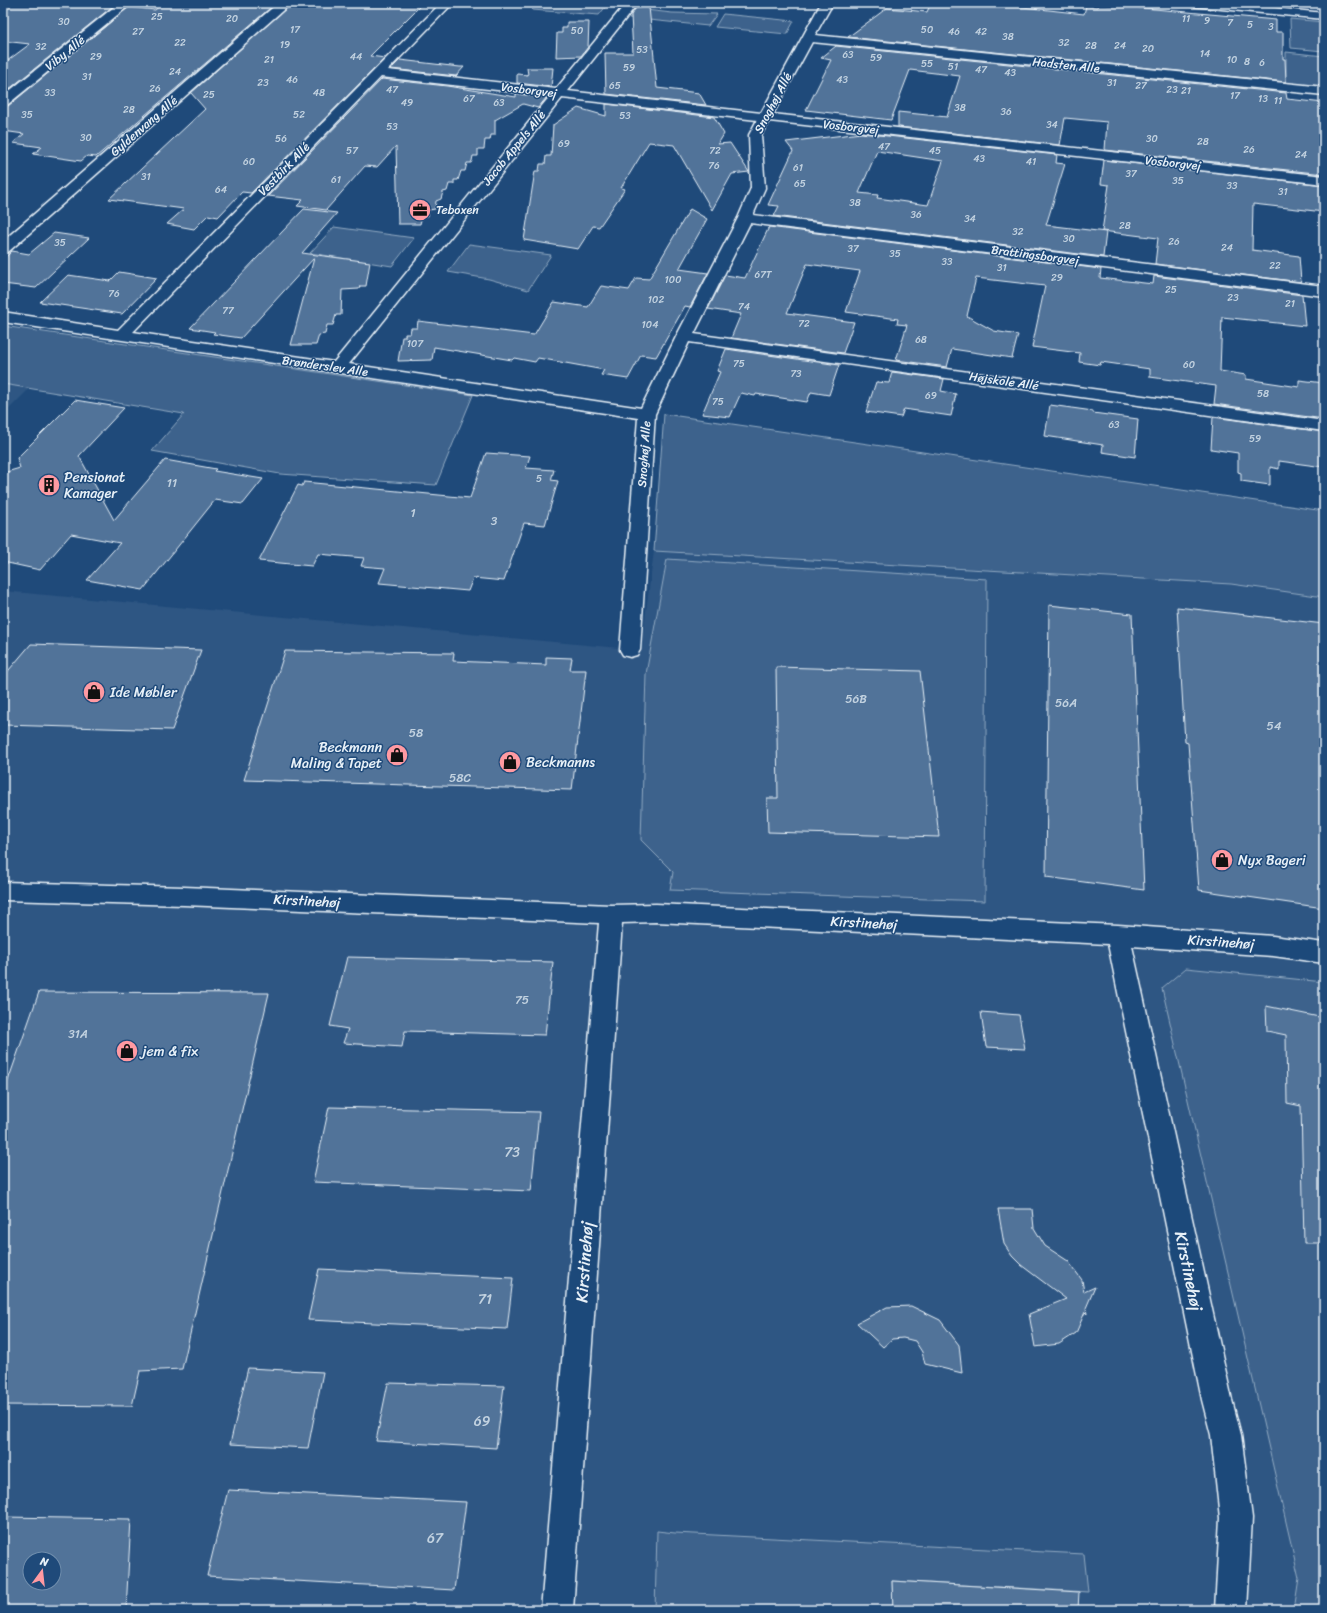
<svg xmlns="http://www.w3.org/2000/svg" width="1327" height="1613" font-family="Sriracha,sans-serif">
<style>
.built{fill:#2e5683;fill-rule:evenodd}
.green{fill:#3c628c;stroke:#92aac2}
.building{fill:#517399;stroke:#e8f1f8;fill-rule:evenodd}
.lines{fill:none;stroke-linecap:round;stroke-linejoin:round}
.minor-casing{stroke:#e8f1f8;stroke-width:3}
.minor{fill:#1f4a7a;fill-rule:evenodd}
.labels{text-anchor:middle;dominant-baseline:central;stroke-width:3;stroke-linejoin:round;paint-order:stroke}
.far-number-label{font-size:10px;fill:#c2d2e0}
.far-street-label{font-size:12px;fill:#e8f1f8;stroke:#1f4a7a}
.far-poi-label{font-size:12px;fill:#e8f1f8;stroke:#1f4a7a;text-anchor:start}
.number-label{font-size:12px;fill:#c2d2e0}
.poi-label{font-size:14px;fill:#e8f1f8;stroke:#1f4a7a;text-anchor:start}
.street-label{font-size:14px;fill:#e8f1f8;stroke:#1f4a7a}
.near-number-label{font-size:14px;fill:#c2d2e0}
.near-street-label{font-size:17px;fill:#e8f1f8;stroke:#1f4a7a}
</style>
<rect width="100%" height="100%" fill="#1f4a7a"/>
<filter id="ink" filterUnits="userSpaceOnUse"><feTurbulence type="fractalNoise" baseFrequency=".025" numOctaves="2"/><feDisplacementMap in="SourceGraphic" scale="8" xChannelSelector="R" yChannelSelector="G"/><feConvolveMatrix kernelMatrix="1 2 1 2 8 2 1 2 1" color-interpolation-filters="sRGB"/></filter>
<g filter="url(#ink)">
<!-- built -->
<g class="built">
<polygon points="3,384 30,388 3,415"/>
<path d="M654,551L1231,584L1324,597V1610H3V591L641,650ZM30,1559H54V1583H30Z"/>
</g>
<!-- green -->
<g class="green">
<polygon points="538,3 607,5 599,15 532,10"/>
<polygon points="637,9 672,13 717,14 708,26 629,18"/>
<polygon points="723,14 794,21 787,34 715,27"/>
<polygon points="1290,19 1324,22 1324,51 1291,48"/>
<polygon points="1286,52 1324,56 1324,86 1286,83"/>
<polygon points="334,227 414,238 392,266 310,253"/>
<polygon points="469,244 551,255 528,290 489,279 448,272"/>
<polygon points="3,326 473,395 436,485 280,474 152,451 184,414 3,384"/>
<polygon points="664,414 1324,511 1324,597 1231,584 654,551"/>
<polygon points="667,559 987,579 985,901 670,890 673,872 641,840 646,674"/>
<polygon points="1186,968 1324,982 1324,1610 1294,1610 1299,1578 1162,988"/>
<polygon points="657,1531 675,1533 1084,1554 1088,1592 892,1581 893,1610 655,1610"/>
</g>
<!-- building -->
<g class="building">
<polygon points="3,3 86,3 113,6 3,94 3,64 30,44 3,41"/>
<polygon points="163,3 276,3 96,157 87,156 81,161 33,154 42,147 13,143 24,134 3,131 3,107 8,106 129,7 155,10"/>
<polygon points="292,3 423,3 370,56 385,58 251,193 242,192 218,217 208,215 194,229 167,224 184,209 109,199 205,109 191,93"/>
<polygon points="931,3 987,3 1084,14 1086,6 1098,7 1099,4 1276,20 1276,32 1283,32 1283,59 1285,59 1286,82 848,37 887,8 927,12"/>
<polygon points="649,7 657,88 699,93 706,105 606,94 605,53 633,53 631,15 636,8"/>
<polygon points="567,22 589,22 588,47 581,56 556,57 557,33 562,33 562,28 567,28"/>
<polygon points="836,46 1286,93 1287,99 1324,103 1324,174 1105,150 1107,122 1065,118 1060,145 898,127 898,112 947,117 960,76 910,70 891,120 806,110 831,60 821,58"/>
<polygon points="400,60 460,67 464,67 456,76 391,69"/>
<polygon points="527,68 553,68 551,87 517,83 517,74 528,75"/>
<polygon points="382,79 447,86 516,97 516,94 547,97 538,108 523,104 495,120 495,135 491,135 490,140 485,140 484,149 478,149 478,156 473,156 472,161 471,163 467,163 465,171 461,171 458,180 454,180 454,184 449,184 447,191 443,192 441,199 436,201 435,209 429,210 428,216 422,216 420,224 398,224 396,146 377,167 365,166 326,210 297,206 303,200 268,196"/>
<polygon points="606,104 714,117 724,134 718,144 730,143 749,172 732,174 712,210 674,145 649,142 621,188 625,189 599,227 593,226 578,249 524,240 535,171 539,171 540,164 545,164 546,156 551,156 553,125 578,108 606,116"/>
<path d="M861,133L1057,155L1056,163L1065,164L1046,225L1106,232L1103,257L774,216L779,206L768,205L793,151L786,142ZM877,151L943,161L928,205L877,198L878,195L859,193Z"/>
<polygon points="1104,160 1324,185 1324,212 1253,204 1252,250 1299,256 1301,282 1155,264 1158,238 1102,231 1109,185 1101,184"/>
<polygon points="304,209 337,213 302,253 370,262 366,286 360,286 359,289 342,290 341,315 336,315 333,325 327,325 325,334 319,335 316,345 291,345 314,258 241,338 213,334 215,332 190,328"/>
<polygon points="690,209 707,219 679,269 708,273 690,307 685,306 656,357 641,355 628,379 601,375 604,370 538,358 535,362 514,358 512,360 434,347 432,360 398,361 402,337 405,337 405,334 410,334 411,328 417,328 418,321 534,335 554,302 588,307 601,286 629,290 636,278 649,279"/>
<polygon points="769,227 1101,269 1100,278 1153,284 1154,276 1302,295 1305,326 1222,317 1220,371 1246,375 1246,379 1299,387 1299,380 1324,383 1324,419 1214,404 1216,386 1150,377 1150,369 1101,362 1100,365 1079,362 1080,353 1032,347 1045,286 976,278 967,316 994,331 1018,335 1012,358 952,349 947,367 896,360 907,325 897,324 898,319 846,312 860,271 807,264 787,313 854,322 843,353 731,338 741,314 708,309 725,275 745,278"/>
<polygon points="54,233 89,238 36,288 3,284 3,260 12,251 29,254"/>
<polygon points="119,272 157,278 122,314 40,302 68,275 110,281"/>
<polygon points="726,349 839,365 829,395 811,392 807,402 756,394 755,396 741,393 730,417 702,414 720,372 717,371"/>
<polygon points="892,372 944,379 941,391 956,394 951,416 904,409 901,417 866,412 876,382 889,383"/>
<polygon points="75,400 124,408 79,456 114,520 165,460 216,469 214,471 263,479 243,504 215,500 143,590 87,580 120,543 71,534 40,570 3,562 3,473 20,468 17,458"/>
<polygon points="1050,405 1093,411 1093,413 1138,419 1135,457 1102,452 1103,445 1045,436"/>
<polygon points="1213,417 1324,432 1324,467 1279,461 1279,469 1270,467 1270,485 1241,481 1241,473 1238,472 1238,453 1211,449"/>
<polygon points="486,453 530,456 526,468 554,470 551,480 558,481 545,525 524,523 504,581 473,578 468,591 379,583 385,568 361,566 364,558 318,554 312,566 259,561 298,485 302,486 304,482 470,498"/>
<polygon points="1049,605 1132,614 1144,890 1046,877"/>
<polygon points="1177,607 1324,624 1324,908 1199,890 1188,743 1185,742"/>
<polygon points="31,644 201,650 172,730 3,725 3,677"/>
<polygon points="285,651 454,653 453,661 546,665 546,657 572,658 570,670 586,670 572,790 244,780"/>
<polygon points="776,667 920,671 939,837 768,832 767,798 778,798"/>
<polygon points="347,957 553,962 545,1035 405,1031 402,1047 343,1043 348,1029 330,1026"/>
<polygon points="39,992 269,993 182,1369 140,1371 132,1406 3,1405 3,1095"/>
<polygon points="1266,1006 1324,1018 1324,1243 1304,1243 1301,1106 1287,1103 1286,1035 1267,1031"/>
<polygon points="981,1012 1019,1015 1025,1049 986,1047"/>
<polygon points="329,1107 539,1112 531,1191 313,1182"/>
<polygon points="998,1209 1032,1209 1034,1228 1045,1246 1068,1261 1082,1280 1084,1292 1095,1287 1086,1308 1087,1314 1085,1312 1076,1333 1059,1344 1035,1347 1029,1314 1066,1299 1021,1265 1012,1256 1004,1244"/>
<polygon points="319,1269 513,1278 507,1329 308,1320"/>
<polygon points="911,1306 940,1320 959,1345 962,1373 925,1364 922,1352 915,1341 903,1338 892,1339 883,1347 857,1323 887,1307"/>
<polygon points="248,1368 323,1372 308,1448 230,1444"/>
<polygon points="388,1383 504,1386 496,1448 376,1441"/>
<polygon points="228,1490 466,1502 454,1590 207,1576"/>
<path d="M3,1517L131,1519L126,1610H3ZM30,1559H54V1583H30Z"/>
<polygon points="892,1581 1079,1592 1078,1610 893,1610"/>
</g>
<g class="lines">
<!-- minor casing -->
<g class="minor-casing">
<g id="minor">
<polygon points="119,3 132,3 7,105 3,106 3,96"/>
<polygon points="278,3 291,3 8,252 3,253 3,241"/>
<path d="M441,3H453L388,70L556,89L626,3H638L568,91L761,113L821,3H833L815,35L1324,87V95L812,42L773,114L1324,176V184L769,121L761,135L765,188L753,215L1324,286V296L750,223L694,334L1324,421V431L689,342L655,414L640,650L637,655L630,657L623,655L620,650L638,418L3,322V312L118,330ZM381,77L550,96L334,362L133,332ZM562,98L757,120L749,135L751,188L738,218L676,337L641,408L349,364Z"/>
<polygon points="1185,3 1225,3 1324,13 1324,19 1191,6"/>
<polygon points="3,882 184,887 611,905 656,904 1118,925 1273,936 1324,943 1324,963 1273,956 1132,946 1232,1400 1241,1435 1252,1518 1247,1610 1215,1610 1220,1518 1211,1435 1202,1400 1108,944 656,922 622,923 573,1610 541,1610 599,923 184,905 3,900"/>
</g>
</g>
<!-- minor -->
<use href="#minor" class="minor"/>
</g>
</g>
<!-- icons -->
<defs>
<g id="office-disc" transform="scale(1.15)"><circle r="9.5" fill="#ff9aa2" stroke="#1f4a7a"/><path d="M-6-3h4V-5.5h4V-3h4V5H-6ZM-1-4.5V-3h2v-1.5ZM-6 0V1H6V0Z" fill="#111"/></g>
<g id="building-disc" transform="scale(1.15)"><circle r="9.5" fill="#ff9aa2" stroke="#1f4a7a"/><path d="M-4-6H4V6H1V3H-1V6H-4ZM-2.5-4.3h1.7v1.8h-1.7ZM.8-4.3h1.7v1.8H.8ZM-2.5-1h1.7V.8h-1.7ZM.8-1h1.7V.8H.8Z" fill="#111"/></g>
<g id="shop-disc" transform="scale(1.15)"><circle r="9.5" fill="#ff9aa2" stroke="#1f4a7a"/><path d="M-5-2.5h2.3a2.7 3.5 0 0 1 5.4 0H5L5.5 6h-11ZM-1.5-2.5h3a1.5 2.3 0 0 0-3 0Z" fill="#111"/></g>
</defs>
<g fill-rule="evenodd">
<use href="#office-disc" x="420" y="210"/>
<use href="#building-disc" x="49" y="485"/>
<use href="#shop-disc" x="94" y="692"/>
<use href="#shop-disc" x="397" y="755"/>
<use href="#shop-disc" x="510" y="762"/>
<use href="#shop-disc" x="1222" y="860"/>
<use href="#shop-disc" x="127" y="1051"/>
</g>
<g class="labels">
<!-- far-number labels -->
<g class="far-number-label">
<text x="157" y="17">25</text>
<text x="232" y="19">20</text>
<text x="1186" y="19">11</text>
<text x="1207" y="21">9</text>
<text x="64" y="22">30</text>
<text x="1230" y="23">7</text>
<text x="1250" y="25">5</text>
<text x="1271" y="27">3</text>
<text x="295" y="30">17</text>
<text x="927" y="30">50</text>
<text x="577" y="31">50</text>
<text x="138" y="32">27</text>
<text x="954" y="32">46</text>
<text x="981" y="32">42</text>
<text x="1008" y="37">38</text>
<text x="180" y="43">22</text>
<text x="1064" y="43">32</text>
<text x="285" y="45">19</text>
<text x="1091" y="46">28</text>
<text x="1120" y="46">24</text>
<text x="41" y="47">32</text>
<text x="1148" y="49">20</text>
<text x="642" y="50">53</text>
<text x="1205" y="54">14</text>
<text x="848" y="55">63</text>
<text x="96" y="57">29</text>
<text x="356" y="57">44</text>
<text x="876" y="58">59</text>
<text x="269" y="60">21</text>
<text x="1232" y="60">10</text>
<text x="1247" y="62">8</text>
<text x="1262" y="63">6</text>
<text x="927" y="64">55</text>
<text x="953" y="67">51</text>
<text x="629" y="68">59</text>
<text x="981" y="70">47</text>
<text x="175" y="72">24</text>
<text x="1010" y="73">43</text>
<text x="87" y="77">31</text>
<text x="292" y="80">46</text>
<text x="842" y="80">43</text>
<text x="263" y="83">23</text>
<text x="1112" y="83">31</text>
<text x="615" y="86">65</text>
<text x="1141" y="86">27</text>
<text x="155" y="89">26</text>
<text x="392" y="90">47</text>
<text x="1172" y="90">23</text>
<text x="1186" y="91">21</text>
<text x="50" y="93">33</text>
<text x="319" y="93">48</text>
<text x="209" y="95">25</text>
<text x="1235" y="96">17</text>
<text x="469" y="99">67</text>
<text x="1263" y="99">13</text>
<text x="1278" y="101">11</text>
<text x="407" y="103">49</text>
<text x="499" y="103">63</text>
<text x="960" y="108">38</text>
<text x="129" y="110">28</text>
<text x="1006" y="112">36</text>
<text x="27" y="115">35</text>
<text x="299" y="115">52</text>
<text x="625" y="116">53</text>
<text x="1052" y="125">34</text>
<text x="392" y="127">53</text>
<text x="86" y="138">30</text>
<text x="281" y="139">56</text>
<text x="1152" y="139">30</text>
<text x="1203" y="142">28</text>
<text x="564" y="144">69</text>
<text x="884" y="147">47</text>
<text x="1249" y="150">26</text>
<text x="352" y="151">57</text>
<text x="715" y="151">72</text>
<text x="935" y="151">45</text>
<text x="1301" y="155">24</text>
<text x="979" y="159">43</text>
<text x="249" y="162">60</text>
<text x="1031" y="162">41</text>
<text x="714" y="166">76</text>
<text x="798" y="168">61</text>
<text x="1131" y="174">37</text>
<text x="146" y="177">31</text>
<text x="336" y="180">61</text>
<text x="1178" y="181">35</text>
<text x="800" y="184">65</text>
<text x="1232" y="186">33</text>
<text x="221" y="190">64</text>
<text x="1283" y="192">31</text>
<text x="855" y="203">38</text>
<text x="916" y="215">36</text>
<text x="970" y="219">34</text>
<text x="1125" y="226">28</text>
<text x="1018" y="232">32</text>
<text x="1069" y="239">30</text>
<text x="1174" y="242">26</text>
<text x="60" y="243">35</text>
<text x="1227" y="248">24</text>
<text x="853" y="249">37</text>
<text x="895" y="254">35</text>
<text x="947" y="262">33</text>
<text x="1275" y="266">22</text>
<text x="1002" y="268">31</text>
<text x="763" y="275">67T</text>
<text x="1057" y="278">29</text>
<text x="673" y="280">100</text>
<text x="1171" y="290">25</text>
<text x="114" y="294">76</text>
<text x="1233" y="298">23</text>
<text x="656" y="300">102</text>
<text x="1290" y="304">21</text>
<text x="744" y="307">74</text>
<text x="228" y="311">77</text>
<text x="804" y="324">72</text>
<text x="650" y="325">104</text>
<text x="921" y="340">68</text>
<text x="415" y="344">107</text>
<text x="739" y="364">75</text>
<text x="1189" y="365">60</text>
<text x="796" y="374">73</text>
<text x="1263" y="394">58</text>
<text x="931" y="396">69</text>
<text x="718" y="402">75</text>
<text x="1114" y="425">63</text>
<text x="1255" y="439">59</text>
<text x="539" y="479">5</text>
</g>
<!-- far-street labels -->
<g class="far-street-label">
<text transform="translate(65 53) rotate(-39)">Viby Allé</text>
<text transform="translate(1066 65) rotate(6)">Hadsten Alle</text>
<text transform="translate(529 90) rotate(7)">Vosborgvej</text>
<text transform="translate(773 103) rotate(-62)">Snoghøj Allé</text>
<text transform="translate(144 126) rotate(-41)">Gyldenvang Allé</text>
<text transform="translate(851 127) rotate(6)">Vosborgvej</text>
<text transform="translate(514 148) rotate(-51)">Jacob Appels Allé</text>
<text transform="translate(1173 163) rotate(6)">Vosborgvej</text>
<text transform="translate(284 169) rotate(-46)">Vestbirk Allé</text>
<text transform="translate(1035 255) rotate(7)">Brattingsborgvej</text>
<text transform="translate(325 366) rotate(8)">Brønderslev Alle</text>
<text transform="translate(1004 381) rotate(8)">Højskole Allé</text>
<text transform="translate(644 454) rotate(-86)">Snoghøj Alle</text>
</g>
<!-- far-poi labels -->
<g class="far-poi-label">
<text x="436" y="210">Teboxen</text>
</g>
<!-- number labels -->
<g class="number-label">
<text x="172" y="483">11</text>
<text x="413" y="513">1</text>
<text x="494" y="521">3</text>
<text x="856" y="699">56B</text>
<text x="1066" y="703">56A</text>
<text x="1274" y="726">54</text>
<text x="416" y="733">58</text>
<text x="460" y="778">58C</text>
<text x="522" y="1000">75</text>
<text x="78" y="1034">31A</text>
</g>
<!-- poi labels -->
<g class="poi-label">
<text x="64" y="477">Pensionat<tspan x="64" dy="16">Kamager</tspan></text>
<text x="110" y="692">Ide Møbler</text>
<text x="382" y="747" text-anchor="end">Beckmann<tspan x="382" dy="16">Maling &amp; Tapet</tspan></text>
<text x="526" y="762">Beckmanns</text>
<text x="1238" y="860">Nyx Bageri</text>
<text x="142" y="1051">jem &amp; fix</text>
</g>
<!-- street labels -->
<g class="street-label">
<text transform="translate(307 901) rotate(3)">Kirstinehøj</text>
<text transform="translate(864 923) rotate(3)">Kirstinehøj</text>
<text transform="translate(1221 942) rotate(4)">Kirstinehøj</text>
</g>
<!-- near-number labels -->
<g class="near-number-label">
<text x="512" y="1152">73</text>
<text x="485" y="1299">71</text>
<text x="482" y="1421">69</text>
<text x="435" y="1538">67</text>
</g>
<!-- near-street labels -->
<g class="near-street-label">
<text transform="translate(584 1262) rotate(-86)">Kirstinehøj</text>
<text transform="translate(1189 1271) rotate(78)">Kirstinehøj</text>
</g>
</g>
<!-- margin -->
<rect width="1327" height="1613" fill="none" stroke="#1f4a7a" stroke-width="16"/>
<rect x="8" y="8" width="1311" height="1597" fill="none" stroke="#e8f1f8" stroke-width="1.5" filter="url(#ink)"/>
<!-- north arrow -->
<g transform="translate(42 1571) rotate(15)"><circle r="19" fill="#1f4a7a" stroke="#6f8dac"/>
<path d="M0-3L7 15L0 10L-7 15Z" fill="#ff9aa2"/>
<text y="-6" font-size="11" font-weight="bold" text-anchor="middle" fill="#e8f1f8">N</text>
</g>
</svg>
